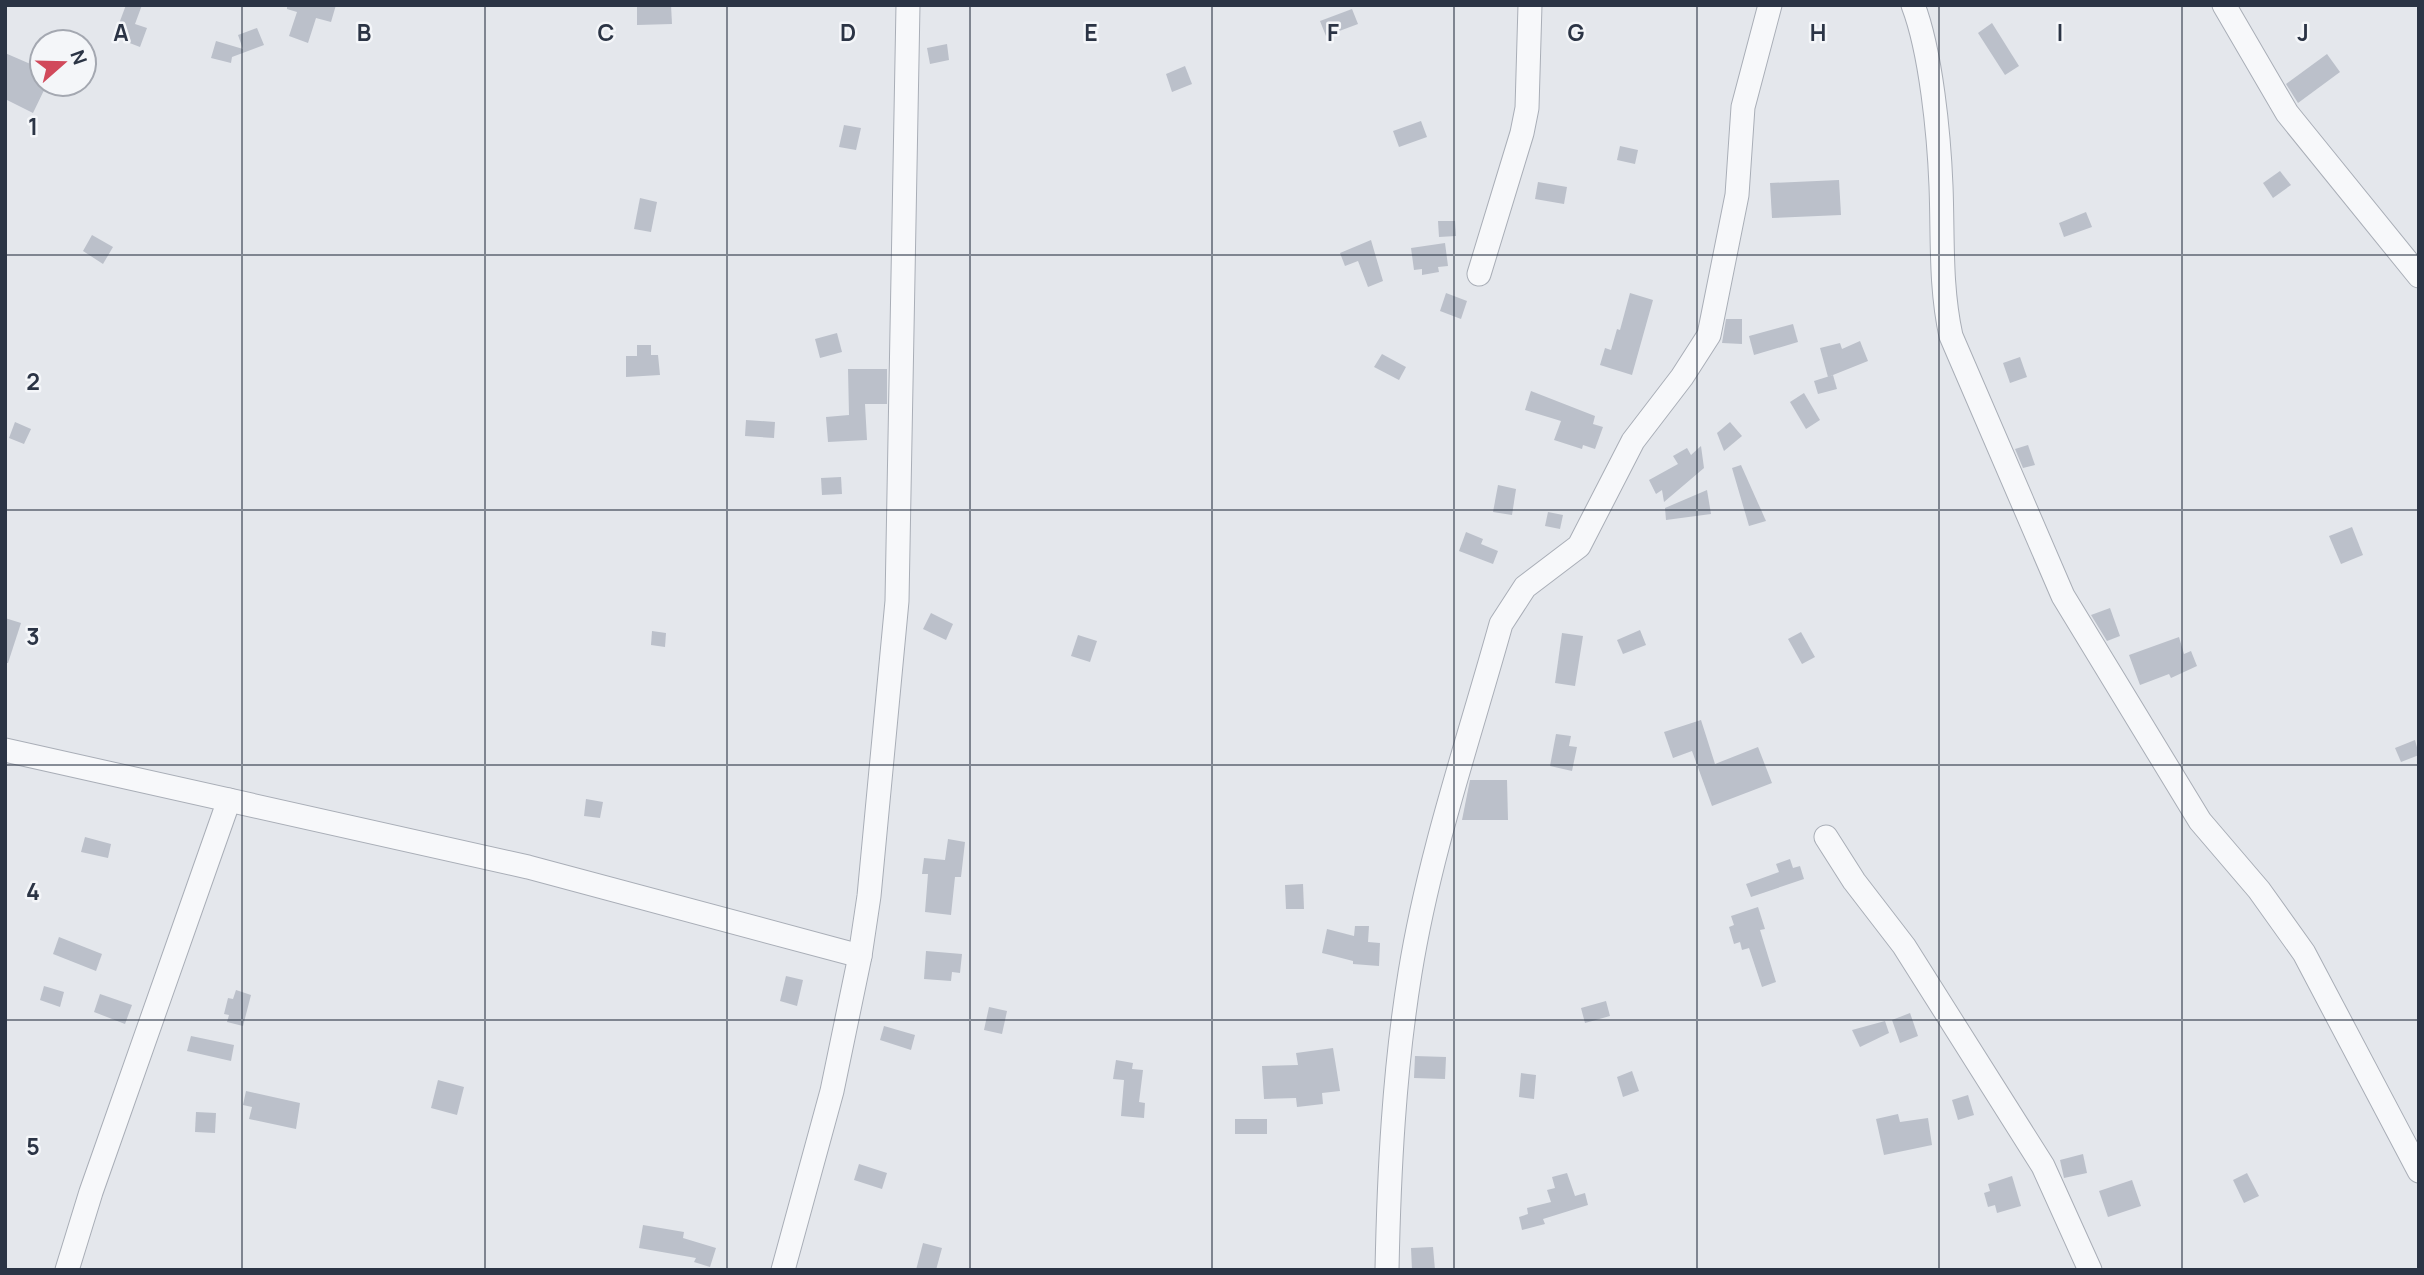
<svg xmlns="http://www.w3.org/2000/svg" width="2424" height="1275" font-family="Manrope,sans-serif">
<style>
.building{fill:#bbc0ca}
.lines{fill:none;stroke-linecap:round;stroke-linejoin:round}
.minor-casing{stroke:#a9aeb7;stroke-width:25}
.minor{stroke:#f7f8fa;stroke-width:23}
.grid{fill:none;stroke:#2b3445;stroke-width:2;stroke-opacity:0.55}
.grid-label{font-size:23px;text-anchor:middle;font-weight:bold;fill:#2b3445;stroke:#f4f6f9;stroke-width:5;stroke-linejoin:round;paint-order:stroke}
</style>
<rect width="100%" height="100%" fill="#e4e7ec"/>
<!-- building -->
<g class="building">
<polygon points="126,5 142,5 135,24 147,28 140,47 114,37"/>
<polygon points="287,5 336,5 331,22 316,18 308,43 289,36 297,12 287,9"/>
<polygon points="637,5 671,5 672,24 637,25"/>
<polygon points="1352,9 1358,24 1326,36 1320,21"/>
<polygon points="1992,23 2019,66 2005,75 1978,33"/>
<polygon points="257,28 264,45 232,57 231,63 211,58 216,41 243,49 238,35"/>
<polygon points="947,44 949,60 930,64 927,48"/>
<polygon points="5,53 42,69 42,84 47,84 33,113 5,99"/>
<polygon points="2327,54 2340,72 2298,103 2286,84"/>
<polygon points="1185,66 1192,84 1172,92 1166,74"/>
<polygon points="1421,121 1427,137 1399,147 1393,131"/>
<polygon points="844,125 861,128 856,150 839,147"/>
<polygon points="1620,146 1638,150 1635,164 1617,160"/>
<polygon points="2280,171 2291,185 2273,198 2263,183"/>
<polygon points="1839,180 1841,215 1772,218 1770,183"/>
<polygon points="1538,182 1567,187 1564,204 1535,199"/>
<polygon points="640,198 657,202 651,232 634,229"/>
<polygon points="2086,212 2092,227 2064,237 2059,223"/>
<polygon points="1438,221 1455,221 1456,236 1439,237"/>
<polygon points="92,235 113,247 103,264 83,251"/>
<polygon points="1371,240 1383,281 1368,287 1358,261 1345,266 1340,253"/>
<polygon points="1445,243 1448,266 1438,267 1439,272 1422,275 1422,269 1414,270 1411,248"/>
<polygon points="1446,293 1467,301 1461,319 1440,311"/>
<polygon points="1630,293 1653,300 1632,375 1600,365 1605,348 1611,350 1617,329 1620,330"/>
<polygon points="1726,319 1742,319 1742,344 1722,343"/>
<polygon points="1793,324 1798,342 1754,355 1749,336"/>
<polygon points="837,333 842,352 820,358 815,339"/>
<polygon points="1860,341 1868,361 1828,377 1820,348 1840,343 1842,349"/>
<polygon points="637,345 651,345 651,355 658,355 660,375 626,377 626,356 637,356"/>
<polygon points="1382,354 1406,367 1399,380 1374,367"/>
<polygon points="2020,357 2027,377 2010,383 2003,363"/>
<polygon points="848,369 887,369 887,404 865,404 867,440 828,442 826,417 849,415"/>
<polygon points="1833,375 1837,389 1818,394 1814,381"/>
<polygon points="1531,391 1595,416 1593,424 1603,427 1595,449 1583,445 1582,449 1554,440 1561,421 1525,410"/>
<polygon points="1804,393 1820,420 1806,429 1790,402"/>
<polygon points="746,420 775,422 774,438 745,436"/>
<polygon points="15,422 31,429 24,444 9,438"/>
<polygon points="1730,422 1742,436 1724,451 1717,433"/>
<polygon points="2028,445 2035,465 2023,468 2015,449"/>
<polygon points="1701,446 1704,468 1664,502 1662,490 1656,494 1649,480 1678,464 1673,456 1687,448 1691,455"/>
<polygon points="1741,465 1766,521 1749,526 1732,468"/>
<polygon points="841,477 842,494 822,495 821,478"/>
<polygon points="1498,485 1516,489 1512,515 1493,512"/>
<polygon points="1707,490 1711,514 1666,520 1665,508"/>
<polygon points="1548,512 1563,515 1560,529 1545,526"/>
<polygon points="2352,527 2363,555 2341,564 2329,536"/>
<polygon points="1466,532 1483,539 1481,544 1498,551 1493,564 1459,551"/>
<polygon points="2110,608 2120,636 2107,641 2091,615"/>
<polygon points="931,613 953,624 946,640 923,629"/>
<polygon points="5,618 21,623 8,663 5,663"/>
<polygon points="1640,630 1646,645 1623,654 1617,640"/>
<polygon points="652,631 666,633 665,647 651,645"/>
<polygon points="1801,632 1815,657 1802,664 1788,639"/>
<polygon points="1562,633 1583,636 1575,686 1555,683"/>
<polygon points="1078,635 1097,641 1090,662 1071,656"/>
<polygon points="2179,637 2184,654 2191,651 2197,666 2171,678 2169,674 2140,685 2129,655"/>
<polygon points="1701,720 1715,764 1758,747 1772,783 1712,806 1692,751 1673,758 1664,732"/>
<polygon points="1556,734 1571,736 1569,746 1577,747 1572,771 1550,766"/>
<polygon points="2415,740 2419,755 2401,762 2395,748"/>
<polygon points="1470,780 1507,780 1508,820 1462,820"/>
<polygon points="586,799 603,802 600,818 584,816"/>
<polygon points="85,837 111,844 108,858 81,852"/>
<polygon points="948,839 965,842 961,877 955,877 951,915 925,912 928,874 922,874 924,858 945,860"/>
<polygon points="1790,859 1793,868 1800,866 1804,879 1751,897 1746,884 1779,872 1776,864"/>
<polygon points="1303,884 1304,909 1286,909 1285,885"/>
<polygon points="1758,907 1765,929 1760,930 1776,982 1762,987 1749,948 1742,950 1740,942 1734,944 1729,927 1734,925 1731,916"/>
<polygon points="1355,926 1369,926 1368,942 1380,943 1379,966 1353,964 1353,961 1322,953 1327,929 1354,936"/>
<polygon points="59,937 102,954 96,971 53,954"/>
<polygon points="926,951 962,954 960,973 952,972 951,981 924,979"/>
<polygon points="786,976 803,980 797,1006 780,1001"/>
<polygon points="44,986 64,992 60,1007 40,1000"/>
<polygon points="236,990 251,995 243,1026 227,1022 229,1015 224,1014 228,998 233,999"/>
<polygon points="100,994 132,1005 125,1024 94,1012"/>
<polygon points="1606,1001 1610,1016 1585,1023 1581,1008"/>
<polygon points="989,1007 1007,1011 1002,1034 984,1030"/>
<polygon points="1910,1013 1918,1036 1900,1043 1892,1020"/>
<polygon points="1885,1021 1889,1033 1860,1047 1852,1030"/>
<polygon points="884,1026 915,1035 911,1050 880,1040"/>
<polygon points="191,1036 234,1045 231,1061 187,1051"/>
<polygon points="1333,1048 1340,1091 1322,1093 1323,1104 1297,1107 1296,1098 1264,1099 1262,1066 1298,1065 1296,1053"/>
<polygon points="1415,1056 1446,1057 1445,1079 1414,1078"/>
<polygon points="1116,1060 1133,1063 1132,1069 1143,1070 1139,1102 1145,1103 1144,1118 1121,1116 1124,1080 1113,1079"/>
<polygon points="1632,1071 1639,1091 1623,1097 1617,1077"/>
<polygon points="1521,1073 1536,1075 1534,1099 1519,1097"/>
<polygon points="438,1080 464,1087 457,1115 431,1108"/>
<polygon points="246,1091 300,1103 296,1129 249,1119 252,1107 243,1105"/>
<polygon points="1968,1095 1974,1115 1958,1120 1952,1100"/>
<polygon points="196,1112 216,1113 215,1133 195,1132"/>
<polygon points="1898,1114 1900,1122 1928,1118 1932,1145 1884,1155 1876,1119"/>
<rect x="1235" y="1119" width="32" height="15"/>
<polygon points="2083,1154 2087,1173 2064,1178 2060,1160"/>
<polygon points="859,1164 887,1173 882,1189 854,1180"/>
<polygon points="1567,1173 1575,1196 1585,1193 1588,1205 1543,1219 1545,1224 1522,1230 1519,1217 1528,1214 1527,1208 1551,1202 1547,1190 1555,1188 1552,1177"/>
<polygon points="2247,1173 2259,1196 2244,1203 2233,1180"/>
<polygon points="2012,1176 2021,1206 1997,1213 1995,1205 1988,1207 1984,1193 1990,1191 1988,1184"/>
<polygon points="2132,1180 2141,1206 2108,1217 2099,1191"/>
<polygon points="643,1225 684,1232 683,1238 716,1248 710,1267 694,1262 696,1258 639,1248"/>
<polygon points="923,1243 942,1248 936,1270 916,1270"/>
<polygon points="1433,1247 1435,1270 1412,1270 1411,1248"/>
</g>
<g class="lines">
<!-- minor casing -->
<g class="minor-casing">
<g id="minor">
<path d="M1913,5C1931,52 1939,135 1941,186C1943,237 1940,286 1951,336L2063,596L2200,821L2259,890L2304,953L2419,1171"/>
<polyline points="2224,5 2287,113 2419,276"/>
<polyline points="1479,274 1522,133 1527,108 1530,5"/>
<polyline points="5,750 528,867 860,956"/>
<polyline points="1826,837 1854,881 1904,946 2043,1166 2090,1270"/>
<polyline points="67,1270 91,1192 229,800"/>
<polyline points="783,1270 832,1091 860,956 869,896 897,601 908,5"/>
<path d="M1387,1270C1389,1171 1394,1072 1410,973C1429,855 1469,739 1501,624L1525,587L1579,546L1633,441L1682,377L1709,335L1737,195L1743,107L1770,5"/>
</g>
</g>
<!-- minor -->
<use href="#minor" class="minor"/>
</g>
<!-- grid -->
<path class="grid" d="M242,5V1270M485,5V1270M727,5V1270M970,5V1270M1212,5V1270M1454,5V1270M1697,5V1270M1939,5V1270M2182,5V1270M5,255H2419M5,510H2419M5,765H2419M5,1020H2419"/>
<g class="grid-label">
<text x="121" y="41">A</text>
<text x="364" y="41">B</text>
<text x="606" y="41">C</text>
<text x="848" y="41">D</text>
<text x="1091" y="41">E</text>
<text x="1333" y="41">F</text>
<text x="1576" y="41">G</text>
<text x="1818" y="41">H</text>
<text x="2060" y="41">I</text>
<text x="2303" y="41">J</text>
<text x="33" y="135">1</text>
<text x="33" y="390">2</text>
<text x="33" y="645">3</text>
<text x="33" y="900">4</text>
<text x="33" y="1155">5</text>
</g>
<!-- border -->
<rect width="2424" height="1275" fill="none" stroke="#2b3445" stroke-width="14"/>
<!-- north arrow -->
<g transform="translate(63 63) rotate(70)"><circle r="33" fill="#f4f6f9" stroke="#a4a8b1" stroke-width="2"/>
<path d="M0-5L12 26L0 18L-12 26Z" fill="#d1495b"/>
<text y="-10" font-size="19" font-weight="bold" text-anchor="middle" fill="#2b3445">N</text>
</g>
</svg>
